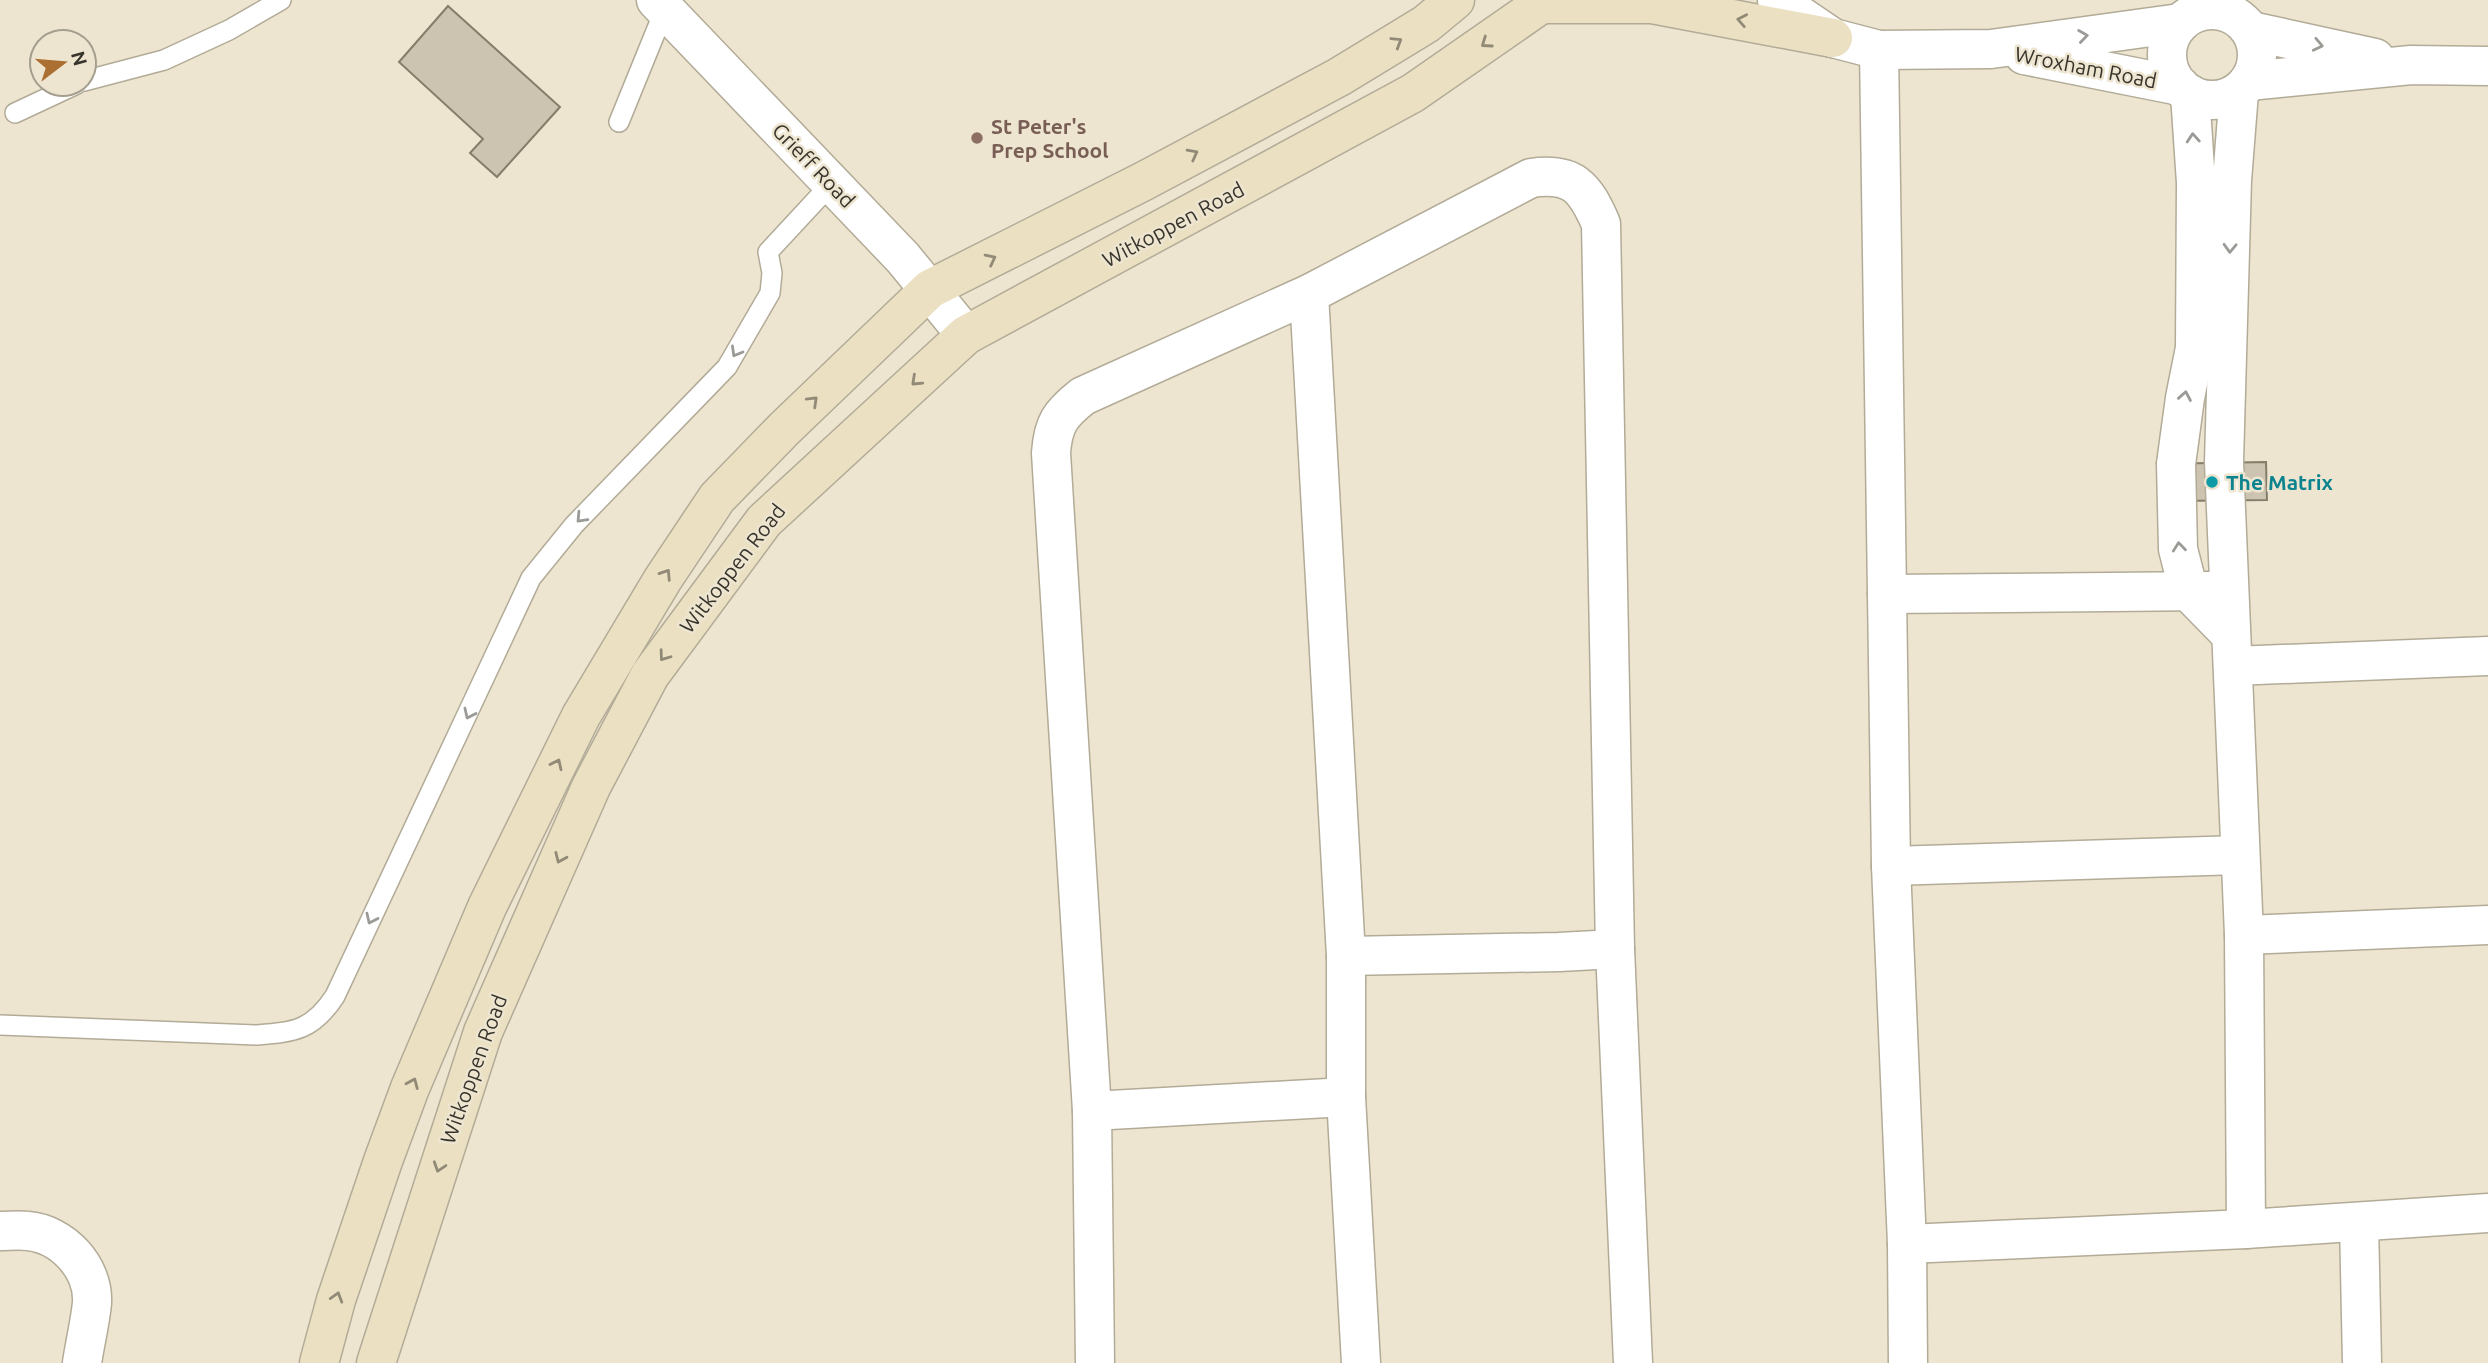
<svg xmlns="http://www.w3.org/2000/svg" width="2488" height="1363" font-family="Ubuntu,sans-serif">
<style>
.building{fill:#ccc4b0;stroke:#847d6a;stroke-width:2}
.lines{fill:none;stroke-linecap:round;stroke-linejoin:round}
.service-casing{stroke:#b2ab97;stroke-width:22}
.minor-casing{stroke:#b2ab97;stroke-width:41}
.secondary-casing{stroke:#b2ab97;stroke-width:41}
.service{stroke:#fff;stroke-width:19}
.minor{stroke:#fff;stroke-width:38}
.secondary{stroke:#ebe0c2;stroke-width:38}
.oneway{stroke:#918a77}
.oneway2{stroke:#9b9a96}
.education-dot{fill:#8d6e63;stroke:#ede5d0;stroke-width:2.5}
.culture-dot{fill:#0f9aa8;stroke:#ede5d0;stroke-width:2.5}
.labels{text-anchor:middle;dominant-baseline:central;stroke-width:5;stroke-linejoin:round;paint-order:stroke}
.street-label{font-size:21px;fill:#37342c;stroke:#ede5d0}
.education-label{font-size:21px;font-weight:bold;fill:#785e54;stroke:#ede5d0;text-anchor:start}
.culture-label{font-size:21px;font-weight:bold;fill:#0d838f;stroke:#ede5d0;text-anchor:start}
</style>
<rect width="100%" height="100%" fill="#ede5d0"/>
<!-- building -->
<g class="building">
<polygon points="448,6 560,107 497,177 470,153 483,139 399,62"/>
<polygon points="2266,462 2267,500 2176,501 2157,464"/>
</g>
<g class="lines">
<!-- service casing -->
<g class="service-casing">
<g id="service">
<polyline points="84,81 164,60 229,30 281,0"/>
<polyline points="15,113 77,84"/>
<polyline points="619,122 665,9"/>
<path d="M0,1025L257,1035C295,1032 313,1030 335,996L531,578L574,525L727,367L770,293L772,273L768,252L832,183"/>
</g>
</g>
<!-- minor casing -->
<g class="minor-casing">
<g id="minor">
<polyline points="656,0 903,258 966,335"/>
<polyline points="1777,0 1833,38 1879,50 1991,49 2180,23"/>
<circle cx="2212" cy="55" r="45"/>
<polyline points="2251,31 2375,58"/>
<polyline points="1879,50 1891,866 1907,1244 1908,1363"/>
<polyline points="2024,55 2180,86"/>
<polyline points="2249,81 2411,65 2488,66"/>
<polyline points="2239,92 2232,180 2224,462 2244,935 2246,1229"/>
<polyline points="2190,94 2196,183 2195,348 2185,398 2176,464 2178,549 2189,592 2230,634"/>
<polyline points="1309,294 1346,956 1346,1097 1361,1363"/>
<polyline points="1887,594 2211,591"/>
<polyline points="2233,666 2488,656"/>
<polyline points="1891,866 2239,855"/>
<polyline points="2244,935 2488,925"/>
<polyline points="1346,956 1559,952 1615,949"/>
<polyline points="1092,1111 1346,1097"/>
<polyline points="2359,1222 2362,1363"/>
<path d="M0,1231C9,1231 19,1230 28,1231C62,1234 94,1267 92,1303C90,1323 85,1343 82,1363"/>
<polyline points="1907,1244 2246,1229 2488,1213"/>
<path d="M1095,1363L1092,1111L1051,453C1053,424 1060,414 1083,396L1309,294L1531,178C1573,172 1585,187 1601,224L1615,949L1633,1363"/>
</g>
</g>
<!-- secondary casing -->
<g class="secondary-casing">
<g id="secondary">
<polyline points="1542,4 1652,4 1833,38"/>
<polyline points="319,1363 336,1300 383,1161 410,1088 487,907 581,716 663,579 717,498 784,429 930,289 1144,181 1339,77 1426,24 1455,0"/>
<polyline points="376,1363 483,1032 591,787 650,675 764,521 966,335 1413,93 1547,0"/>
</g>
</g>
<!-- service -->
<use href="#service" class="service"/>
<!-- minor -->
<use href="#minor" class="minor"/>
<!-- secondary -->
<use href="#secondary" class="secondary"/>
</g>
<!-- one-way arrows -->
<defs><path id="oneway-chevron" d="M-2-3.5L2.5 0L-2 3.5" fill="none" stroke-width="1.6" stroke-linecap="round" stroke-linejoin="round" transform="scale(1.75)"/></defs>
<g class="oneway">
<use href="#oneway-chevron" transform="translate(1742 20) rotate(-169)"/>
<use href="#oneway-chevron" transform="translate(1397 42) rotate(-32)"/>
<use href="#oneway-chevron" transform="translate(1486 43) rotate(145)"/>
<use href="#oneway-chevron" transform="translate(1193 154) rotate(-28)"/>
<use href="#oneway-chevron" transform="translate(991 259) rotate(-27)"/>
<use href="#oneway-chevron" transform="translate(916 381) rotate(137)"/>
<use href="#oneway-chevron" transform="translate(813 401) rotate(-44)"/>
<use href="#oneway-chevron" transform="translate(666 574) rotate(-57)"/>
<use href="#oneway-chevron" transform="translate(664 656) rotate(126)"/>
<use href="#oneway-chevron" transform="translate(557 764) rotate(-64)"/>
<use href="#oneway-chevron" transform="translate(560 858) rotate(114)"/>
<use href="#oneway-chevron" transform="translate(413 1083) rotate(-67)"/>
<use href="#oneway-chevron" transform="translate(439 1167) rotate(108)"/>
<use href="#oneway-chevron" transform="translate(337 1297) rotate(-73)"/>
</g>
<g class="oneway2">
<use href="#oneway-chevron" transform="translate(2083 36) rotate(-8)"/>
<use href="#oneway-chevron" transform="translate(2318 45) rotate(12)"/>
<use href="#oneway-chevron" transform="translate(2193 138) rotate(-94)"/>
<use href="#oneway-chevron" transform="translate(2230 248) rotate(92)"/>
<use href="#oneway-chevron" transform="translate(736 352) rotate(120)"/>
<use href="#oneway-chevron" transform="translate(2185 396) rotate(-80)"/>
<use href="#oneway-chevron" transform="translate(581 518) rotate(133)"/>
<use href="#oneway-chevron" transform="translate(2179 547) rotate(-96)"/>
<use href="#oneway-chevron" transform="translate(469 714) rotate(115)"/>
<use href="#oneway-chevron" transform="translate(371 919) rotate(115)"/>
</g>
<!-- markers -->
<circle class="education-dot" cx="977" cy="138" r="7"/>
<circle class="culture-dot" cx="2212" cy="482" r="7"/>
<g class="labels">
<!-- street labels -->
<g class="street-label">
<text transform="translate(2086 67) rotate(11)">Wroxham Road</text>
<text transform="translate(814 165) rotate(46)">Grieff Road</text>
<text transform="translate(1173 224) rotate(-28)">Witkoppen Road</text>
<text transform="translate(732 568) rotate(-52)">Witkoppen Road</text>
<text transform="translate(473 1069) rotate(-70)">Witkoppen Road</text>
</g>
<!-- education labels -->
<g class="education-label">
<text x="991" y="126">St Peter's<tspan x="991" dy="24">Prep School</tspan></text>
</g>
<!-- culture labels -->
<g class="culture-label">
<text x="2226" y="482">The Matrix</text>
</g>
</g>
<!-- north arrow -->
<g transform="translate(63 63) rotate(74)"><circle r="33" fill="#ede5d0" stroke="#a49e8e" stroke-width="2"/>
<path d="M0-5L12 26L0 18L-12 26Z" fill="#ac6f32"/>
<text y="-10" font-size="19" font-weight="bold" text-anchor="middle" fill="#37342c">N</text>
</g>
</svg>
